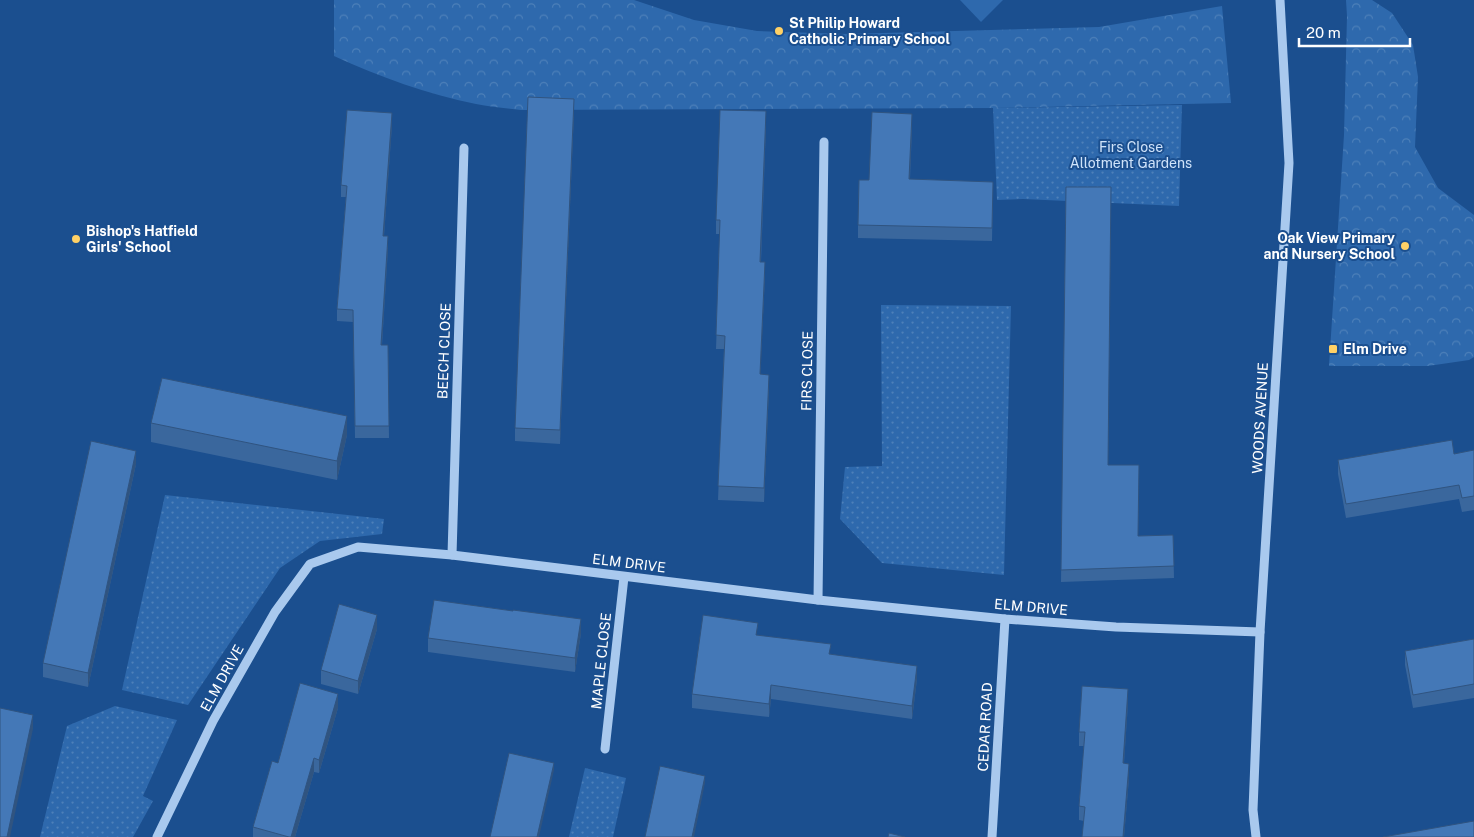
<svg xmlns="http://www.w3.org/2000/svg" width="1474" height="837" font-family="'Public Sans',sans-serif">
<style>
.grass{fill:url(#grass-dots)}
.forest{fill:url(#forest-crowns)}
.pitch{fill:#2e69ad}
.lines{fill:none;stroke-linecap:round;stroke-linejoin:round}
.minor{stroke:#a9c9ee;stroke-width:9}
.wall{fill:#3a679d}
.shaded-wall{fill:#305480}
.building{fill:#4478b7;stroke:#305480}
.poi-dot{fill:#ffd166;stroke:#1b4f8f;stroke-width:2}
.labels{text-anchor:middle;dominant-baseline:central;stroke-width:4;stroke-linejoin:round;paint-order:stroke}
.poi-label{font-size:14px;font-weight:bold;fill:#fff;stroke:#1b4f8f;text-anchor:start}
.park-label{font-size:14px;fill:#cfe3fa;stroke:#1b4f8f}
.street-label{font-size:14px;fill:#fff;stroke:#1b4f8f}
</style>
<defs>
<pattern id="grass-dots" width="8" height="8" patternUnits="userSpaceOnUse" patternTransform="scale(1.25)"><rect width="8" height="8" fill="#2e69ad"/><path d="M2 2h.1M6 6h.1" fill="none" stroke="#4d80b9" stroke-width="1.8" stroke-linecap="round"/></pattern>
<pattern id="forest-crowns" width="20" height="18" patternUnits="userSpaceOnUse" patternTransform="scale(1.25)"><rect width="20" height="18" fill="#2e69ad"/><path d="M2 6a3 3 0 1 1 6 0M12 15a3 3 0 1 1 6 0" fill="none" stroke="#4d80b9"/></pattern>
</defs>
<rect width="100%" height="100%" fill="#1b4f8f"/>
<!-- grass -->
<g class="grass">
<polygon points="1182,105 1179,206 1023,199 997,200 993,108"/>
<polygon points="881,305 1011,306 1004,575 882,563 840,519 845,467 882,466"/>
<polygon points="165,495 384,519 382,534 320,541 280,568 188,705 122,690"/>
<polygon points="115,706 177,720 143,796 153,801 133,837 40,837 67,726"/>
<polygon points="585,768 626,778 613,837 569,837"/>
</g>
<!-- forest -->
<g class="forest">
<path d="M334,0H634L694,20L757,31L847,34L1099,27L1222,6L1231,103L993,108L521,110C506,108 491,107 476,104C427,94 380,77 334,56Z"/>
<polygon points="1346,0 1372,0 1392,13 1413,45 1418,77 1415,147 1438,188 1474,215 1474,357 1469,360 1428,366 1329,366 1344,135 1347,16"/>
</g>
<!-- pitch -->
<polygon class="pitch" points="960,0 1003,0 981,22"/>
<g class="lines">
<!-- minor -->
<g class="minor">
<polyline points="452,555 464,148"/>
<polyline points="818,600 824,142"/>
<polyline points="605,749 624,577"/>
<polyline points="157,837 213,721 275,612 310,564 358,547 452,555 818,600 1005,619 1116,627 1260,632"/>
<polyline points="992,837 1005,619"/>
<polyline points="1256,837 1253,810 1260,632 1289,163 1280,0"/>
</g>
</g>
<!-- wall -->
<g class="wall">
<polygon points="574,112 560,444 515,441 515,428"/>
<polygon points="392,125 384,236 388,248 382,345 388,345 389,438 355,438 353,322 337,321 337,309 346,197 341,197 341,185"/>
<polygon points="766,125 761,262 765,276 760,374 769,389 764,502 718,500 724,349 716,349 720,234 716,234 716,220"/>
<polygon points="912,128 910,179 993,182 992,241 858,238 858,225 869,180"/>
<polygon points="1066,187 1108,465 1138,536 1173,535 1174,578 1061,582"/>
<polygon points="151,423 347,435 337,480 151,442"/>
<polygon points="1474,450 1474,510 1462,512 1459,499 1346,518 1338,474 1338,460 1454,454"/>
<polygon points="136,464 88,687 43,677 43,663"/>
<polygon points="513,611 581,633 575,672 428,652 428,638"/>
<polygon points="377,629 358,694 321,684 321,670"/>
<polygon points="758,635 831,654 917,679 912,719 771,699 769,717 692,708 692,694"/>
<polygon points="1474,639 1474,698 1413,708 1405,665 1405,651"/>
<polygon points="1128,703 1124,763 1129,778 1124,837 1082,837 1084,821 1079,820 1079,806 1084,746 1079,746 1079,732"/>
<polygon points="338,708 319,773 314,772 295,837 253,837 253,827 278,763"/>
</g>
<!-- shaded-wall -->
<g class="shaded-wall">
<polygon points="574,99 574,112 560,444 560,430"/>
<polygon points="766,111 766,125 760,276 760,262"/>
<polygon points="392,113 392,125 383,248 383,236"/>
<polygon points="912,114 912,128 909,192 909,179"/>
<polygon points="388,236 388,248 381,357 381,345"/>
<polygon points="765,262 765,276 760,388 760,374"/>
<polygon points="769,375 769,389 764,502 764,488"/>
<polygon points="347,416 347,435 337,480 337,461"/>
<polygon points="136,451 136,464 88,687 88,673"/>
<polygon points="377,615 377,629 358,694 358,681"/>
<polygon points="581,619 581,633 575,672 575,658"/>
<polygon points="917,666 917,679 912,719 912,706"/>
<polygon points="771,685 771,699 769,717 769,704"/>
<polygon points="1128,689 1128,703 1123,777 1123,763"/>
<polygon points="338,694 338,708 319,773 319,760"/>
<polygon points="33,715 33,729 10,837 7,837"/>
<polygon points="314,758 314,772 295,837 291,837"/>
<polygon points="554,763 554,770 539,837 537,837"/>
<polygon points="1129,764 1129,778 1124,837 1123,837"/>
<polygon points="705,776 705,783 694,837 692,837"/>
</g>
<!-- building -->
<g class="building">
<polygon points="528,97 574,99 560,430 515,428"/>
<polygon points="347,110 392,113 383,236 388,236 381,345 388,345 389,426 355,426 353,310 337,309 347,186 341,185"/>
<polygon points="720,110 766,111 760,262 765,262 760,374 769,375 764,488 718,486 725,336 716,335 720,220 716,220"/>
<polygon points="872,112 912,114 909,179 993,182 992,228 858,225 859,180 869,180"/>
<polygon points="1066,187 1111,187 1108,465 1139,465 1138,536 1173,535 1174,566 1061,570"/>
<polygon points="162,378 347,416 337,461 151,423"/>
<polygon points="1452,440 1454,454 1474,450 1474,496 1462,498 1459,485 1346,504 1338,460"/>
<polygon points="91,441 136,451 88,673 43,663"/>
<polygon points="434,600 513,611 513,610 581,619 575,658 428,638"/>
<polygon points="339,604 377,615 358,681 321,670"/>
<polygon points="703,615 758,623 756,635 831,644 829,654 917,666 912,706 771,685 769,704 692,694"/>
<polygon points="1474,639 1474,684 1413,695 1405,651"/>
<polygon points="300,683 338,694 319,760 314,758 291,837 289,837 253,827 272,761 278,763"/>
<polygon points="1082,686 1128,689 1123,763 1129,764 1123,837 1082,837 1085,807 1079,806 1085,732 1079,732"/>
<polygon points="0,708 33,715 7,837 0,837"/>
<polygon points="509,753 554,763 537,837 490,837"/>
<polygon points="660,766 705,776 692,837 645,837"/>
<polygon points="1474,821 1474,837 1383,837"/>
<polygon points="889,833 905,837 888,837"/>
</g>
<!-- markers -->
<g class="poi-dot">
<circle cx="779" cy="31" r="5"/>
<circle cx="76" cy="239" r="5"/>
<circle cx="1405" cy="246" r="5"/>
<rect x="1328" y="344" width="10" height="10" rx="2.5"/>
</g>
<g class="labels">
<!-- poi labels -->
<g class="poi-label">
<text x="789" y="23">St Philip Howard<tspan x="789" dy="16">Catholic Primary School</tspan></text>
<text x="86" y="231">Bishop's Hatfield<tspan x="86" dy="16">Girls' School</tspan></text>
<text x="1395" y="238" text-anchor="end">Oak View Primary<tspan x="1395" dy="16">and Nursery School</tspan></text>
<text x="1343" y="349">Elm Drive</text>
</g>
<!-- park labels -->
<g class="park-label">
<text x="1131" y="147">Firs Close<tspan x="1131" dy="16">Allotment Gardens</tspan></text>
</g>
<!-- street labels -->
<g class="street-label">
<text transform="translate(444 351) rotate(-88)">BEECH CLOSE</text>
<text transform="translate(807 371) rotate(-89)">FIRS CLOSE</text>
<text transform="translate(1260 418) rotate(-87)">WOODS AVENUE</text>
<text transform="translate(629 563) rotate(7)">ELM DRIVE</text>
<text transform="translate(1031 607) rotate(5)">ELM DRIVE</text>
<text transform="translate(601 661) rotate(-84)">MAPLE CLOSE</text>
<text transform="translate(222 678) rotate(-61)">ELM DRIVE</text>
<text transform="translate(985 727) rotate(-87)">CEDAR ROAD</text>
</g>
</g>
<!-- scale -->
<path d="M1299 38v8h111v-8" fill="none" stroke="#ffffff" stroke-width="2.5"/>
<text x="1306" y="38" font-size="15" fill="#ffffff" stroke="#1b4f8f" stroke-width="4" paint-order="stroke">20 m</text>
</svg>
